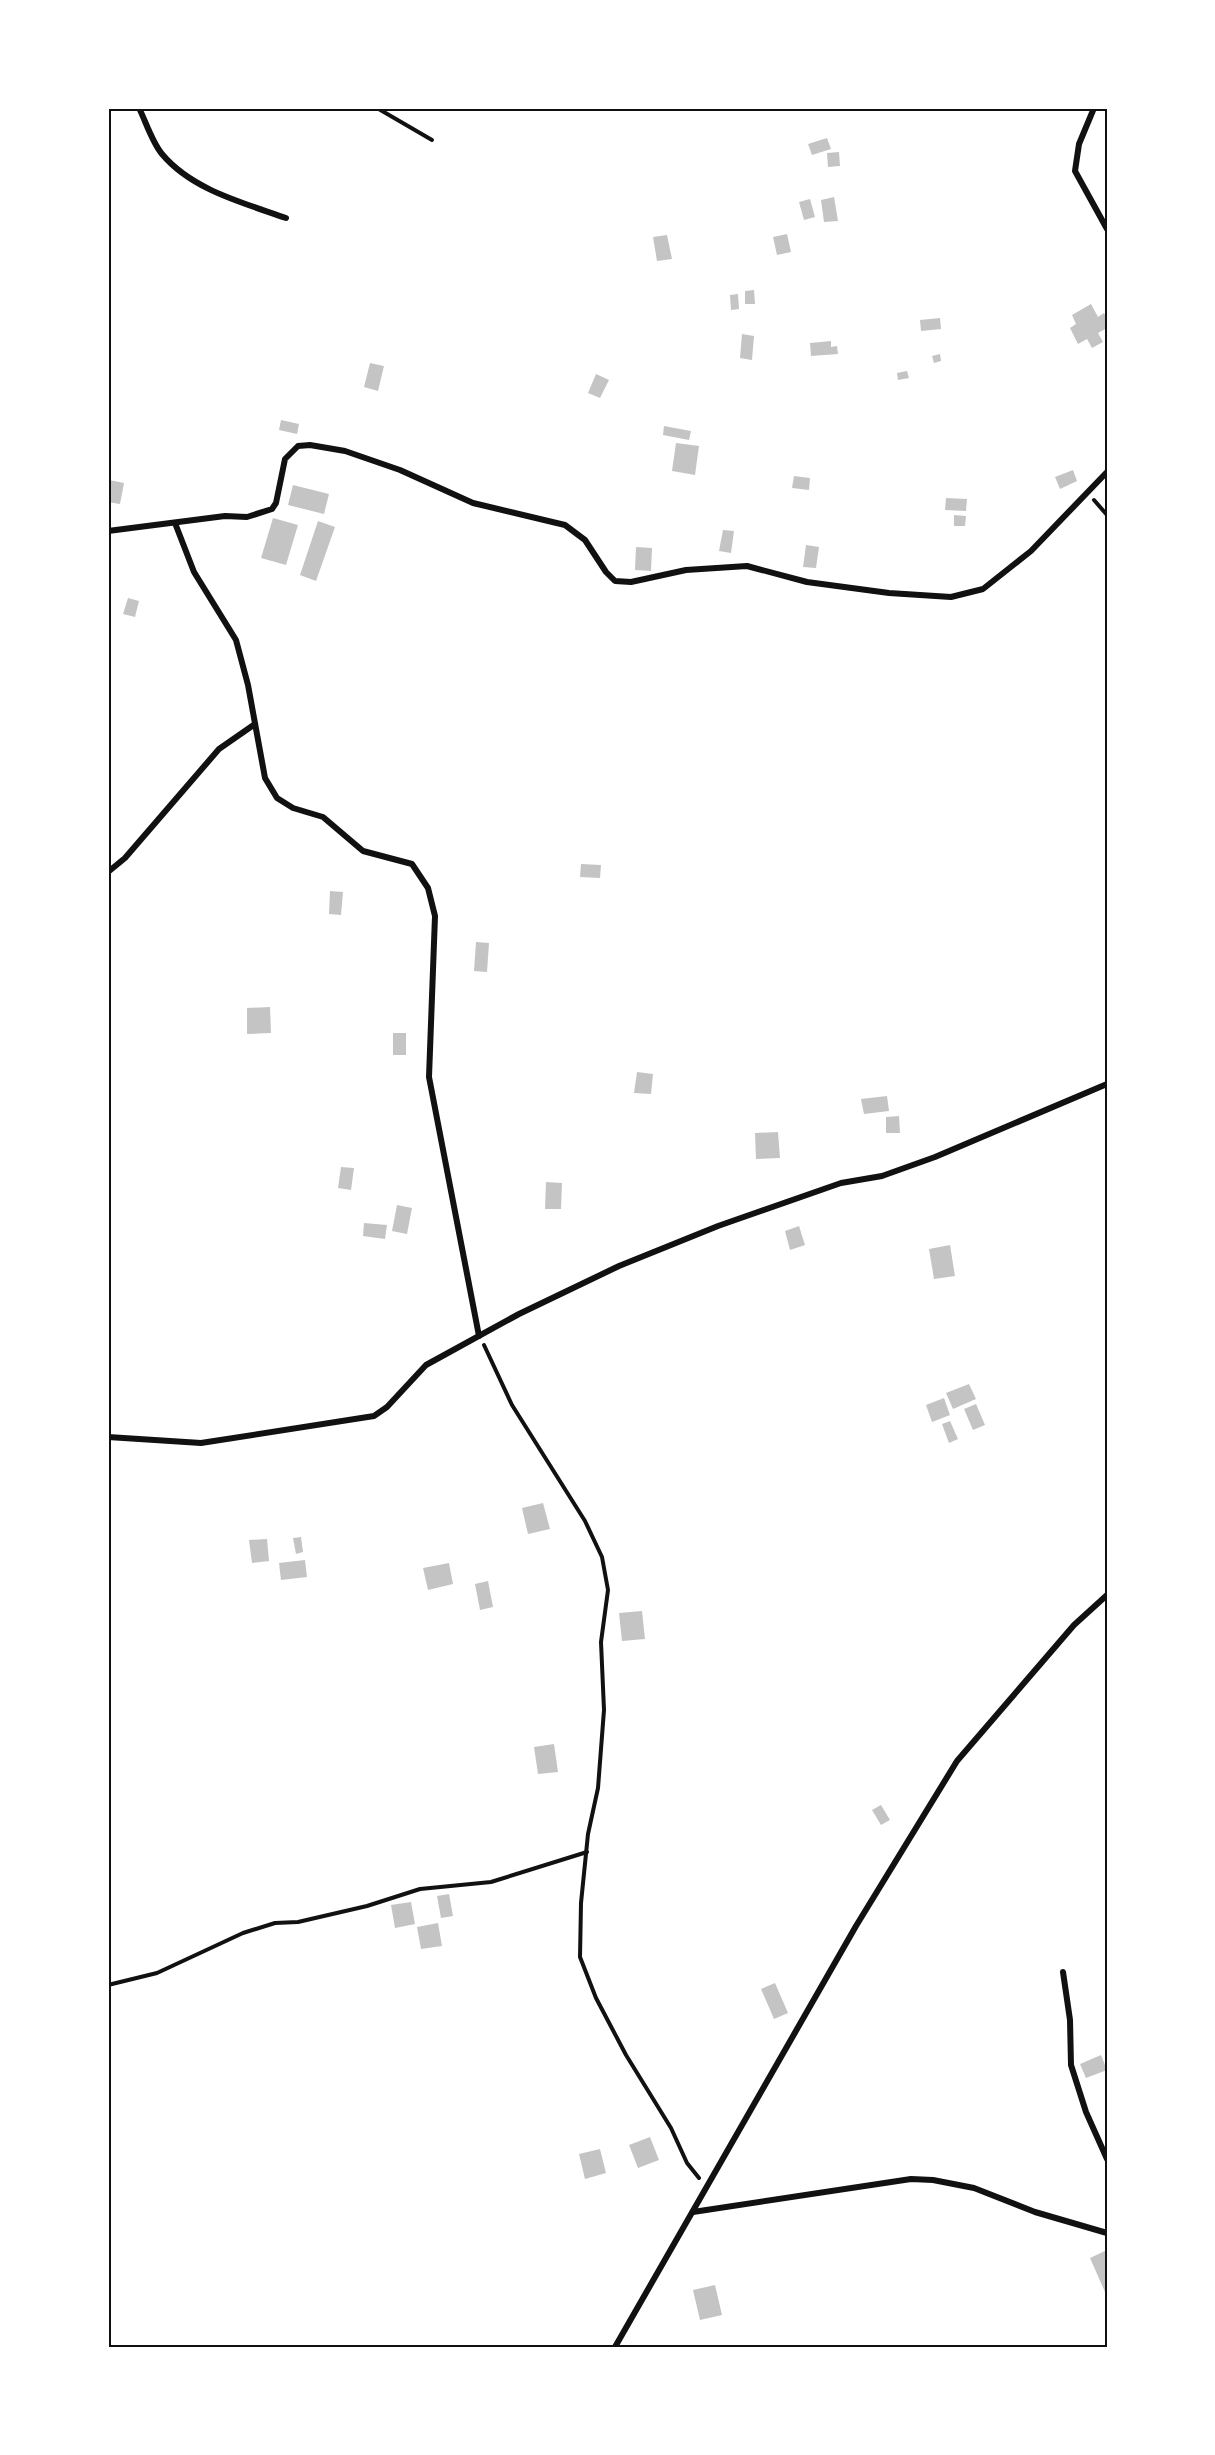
<svg xmlns="http://www.w3.org/2000/svg" width="1215" height="2455" font-family="Manrope,sans-serif">
<style>
.building{fill:#c4c4c4}
.lines{fill:none;stroke-linecap:round;stroke-linejoin:round}
.path{stroke:#111;stroke-width:4}
.minor{stroke:#111;stroke-width:6}
.neatline{fill:none;stroke:#111;stroke-width:2}
</style>
<rect width="100%" height="100%" fill="#fff"/>
<!-- building -->
<g class="building">
<polygon points="827,138 831,149 812,155 808,144"/>
<polygon points="839,152 840,166 828,167 827,153"/>
<polygon points="834,197 838,221 824,222 821,200"/>
<polygon points="810,199 815,217 804,220 799,202"/>
<polygon points="787,234 791,252 777,255 773,237"/>
<polygon points="667,235 672,259 657,261 653,237"/>
<polygon points="754,290 755,304 745,304 745,291"/>
<polygon points="738,294 739,309 731,310 730,295"/>
<polygon points="1091,304 1098,317 1104,313 1107,319 1107,328 1098,333 1103,342 1092,348 1087,339 1078,344 1070,328 1076,324 1072,315"/>
<polygon points="940,318 941,329 921,331 920,320"/>
<polygon points="742,334 754,336 752,360 740,358"/>
<polygon points="831,341 831,347 837,346 838,354 811,356 810,343"/>
<polygon points="940,354 941,361 934,363 932,356"/>
<polygon points="370,363 384,366 378,391 364,387"/>
<polygon points="907,371 909,378 898,380 897,373"/>
<polygon points="596,374 609,380 600,398 588,393"/>
<polygon points="281,420 299,424 297,434 279,430"/>
<polygon points="664,426 691,431 689,440 663,435"/>
<polygon points="676,443 699,446 695,475 672,471"/>
<polygon points="1073,470 1077,481 1060,489 1055,477"/>
<polygon points="794,476 810,478 809,490 792,488"/>
<polygon points="109,480 124,483 120,504 108,502"/>
<polygon points="293,485 329,494 324,514 288,505"/>
<polygon points="946,498 967,499 966,511 945,510"/>
<polygon points="954,515 966,516 965,526 954,526"/>
<polygon points="273,518 298,525 286,565 261,558"/>
<polygon points="318,521 335,527 316,581 300,575"/>
<polygon points="723,530 734,531 731,553 719,551"/>
<polygon points="806,545 819,547 816,568 803,567"/>
<polygon points="636,547 652,548 651,571 635,570"/>
<polygon points="128,598 139,601 135,617 123,614"/>
<polygon points="581,864 601,865 600,878 580,877"/>
<polygon points="330,891 343,892 341,915 329,914"/>
<polygon points="476,942 489,943 487,972 474,971"/>
<polygon points="270,1007 271,1033 247,1034 247,1008"/>
<rect x="393" y="1033" width="13" height="22"/>
<polygon points="637,1072 653,1074 651,1094 634,1093"/>
<polygon points="887,1096 889,1111 864,1114 861,1099"/>
<polygon points="899,1116 900,1133 886,1133 886,1117"/>
<polygon points="778,1132 780,1158 756,1159 755,1133"/>
<polygon points="341,1167 354,1168 351,1190 338,1188"/>
<polygon points="546,1182 562,1183 561,1209 545,1209"/>
<polygon points="397,1205 412,1208 407,1234 392,1231"/>
<polygon points="364,1223 387,1225 385,1239 363,1236"/>
<polygon points="799,1226 805,1245 790,1250 785,1231"/>
<polygon points="950,1245 955,1276 934,1279 929,1249"/>
<polygon points="969,1384 976,1399 953,1409 946,1393"/>
<polygon points="944,1398 950,1415 932,1422 926,1405"/>
<polygon points="976,1404 985,1425 973,1430 964,1409"/>
<polygon points="950,1421 958,1439 949,1443 942,1424"/>
<polygon points="543,1503 550,1529 528,1534 522,1508"/>
<polygon points="301,1537 303,1552 296,1554 293,1538"/>
<polygon points="267,1539 269,1561 252,1563 249,1540"/>
<polygon points="305,1560 307,1577 281,1580 279,1563"/>
<polygon points="449,1563 453,1584 428,1590 423,1568"/>
<polygon points="488,1581 493,1607 480,1610 475,1584"/>
<polygon points="642,1611 645,1639 622,1641 619,1613"/>
<polygon points="554,1744 558,1772 538,1774 534,1747"/>
<polygon points="881,1805 890,1820 881,1825 872,1810"/>
<polygon points="449,1894 453,1916 441,1918 437,1896"/>
<polygon points="411,1902 415,1924 395,1928 391,1905"/>
<polygon points="438,1923 442,1946 421,1949 417,1927"/>
<polygon points="775,1983 788,2013 774,2019 761,1989"/>
<polygon points="1101,2055 1107,2070 1086,2078 1080,2064"/>
<polygon points="650,2137 659,2160 638,2168 629,2145"/>
<polygon points="600,2149 606,2173 585,2179 579,2154"/>
<polygon points="1107,2250 1107,2292 1105,2292 1090,2258"/>
<polygon points="715,2285 722,2315 700,2320 693,2290"/>
</g>
<g class="lines">
<!-- path -->
<g class="path">
<polyline points="377,108 432,140"/>
<polyline points="1094,500 1107,515"/>
<polyline points="484,1345 512,1405 585,1521 602,1557 608,1590 601,1642 604,1710 598,1788 588,1834 581,1903 580,1957 596,1998 626,2055 671,2128 687,2163 699,2178"/>
<polyline points="108,1985 157,1973 243,1933 275,1923 298,1922 367,1906 420,1889 491,1882 587,1852"/>
</g>
<!-- minor -->
<g class="minor">
<path d="M139,108C146,122 152,142 162,154C192,190 244,203 286,218"/>
<polyline points="1094,108 1079,144 1075,171 1107,229"/>
<polyline points="175,523 194,572 236,640 248,685 265,778 277,798 293,808 323,817 363,851 412,864 428,888 435,916 429,1077 479,1336"/>
<polyline points="108,531 225,516 247,517 272,509 276,503 285,459 298,446 310,445 345,451 400,470 473,503 565,525 585,540 606,572 615,581 631,582 686,570 747,566 807,582 889,593 951,597 983,589 1031,551 1107,472"/>
<polyline points="108,872 125,858 219,749 255,724"/>
<polyline points="108,1437 201,1443 374,1416 387,1407 426,1365 519,1314 619,1266 718,1226 841,1183 882,1176 935,1157 1107,1084"/>
<polyline points="1063,1972 1070,2020 1071,2065 1086,2112 1107,2159"/>
<polyline points="693,2212 911,2179 933,2180 974,2188 1035,2212 1107,2233"/>
<polyline points="615,2347 856,1926 957,1761 1074,1625 1107,1595"/>
</g>
</g>
<!-- border -->
<rect width="1215" height="2455" fill="none" stroke="#ffffff" stroke-width="219"/>
<rect x="110" y="110" width="996" height="2236" class="neatline"/>
</svg>
